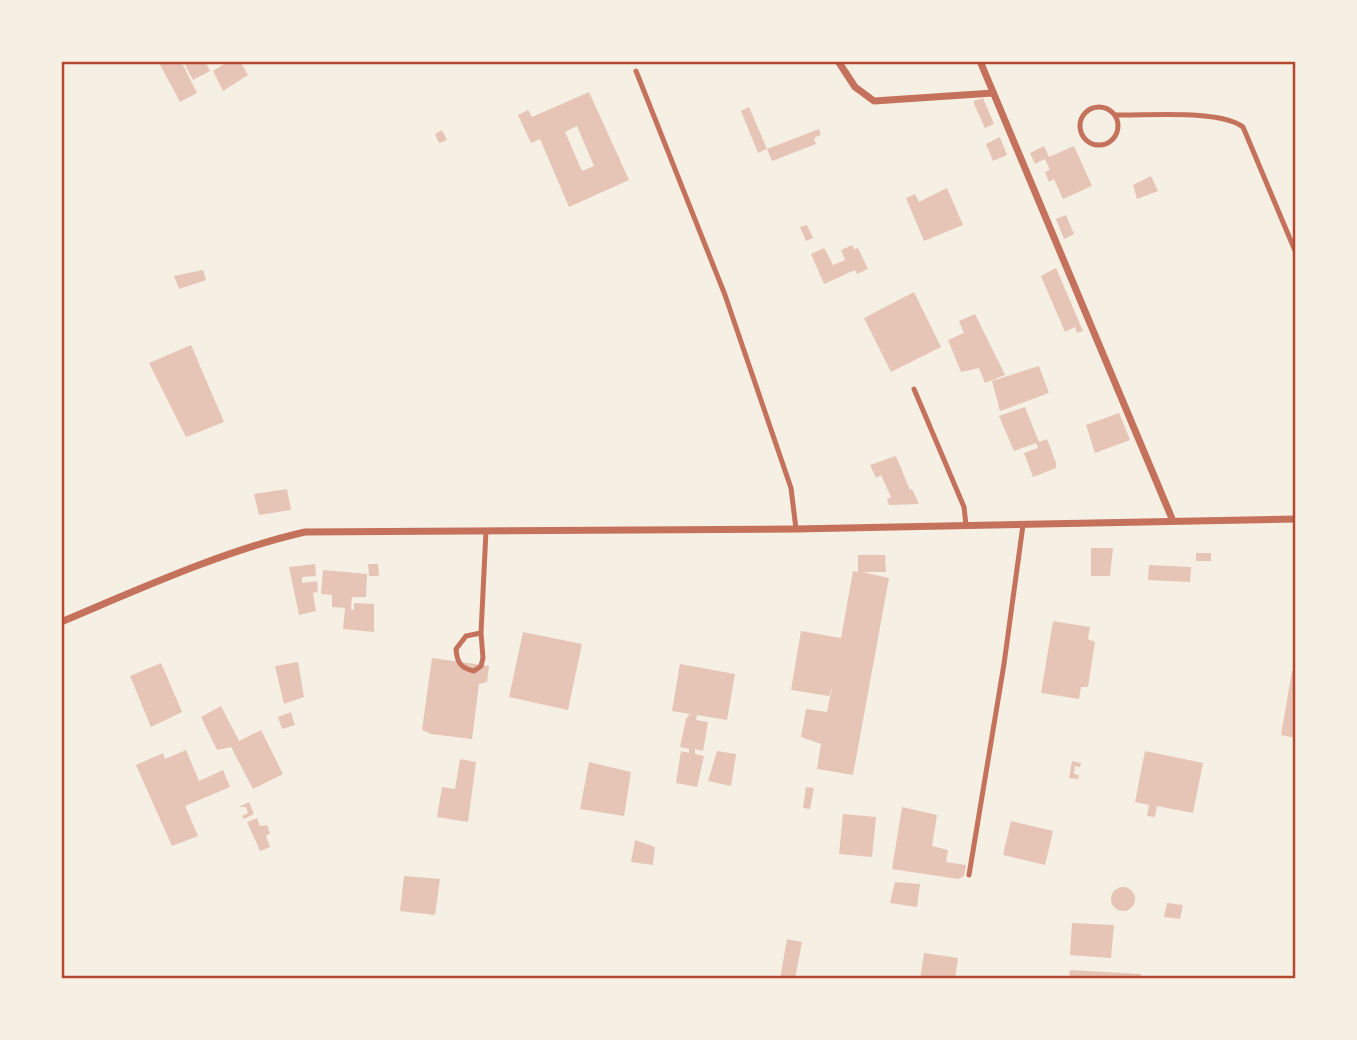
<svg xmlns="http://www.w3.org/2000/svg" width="1357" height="1040" font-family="'Golos Text',sans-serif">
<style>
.building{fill:#e6c5b7;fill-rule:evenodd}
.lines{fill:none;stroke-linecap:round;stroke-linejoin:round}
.service{stroke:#c5725c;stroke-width:5}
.minor{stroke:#c5725c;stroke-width:7}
.neatline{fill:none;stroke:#b5482f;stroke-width:2.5}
</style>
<rect width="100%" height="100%" fill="#f6efe4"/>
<!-- building -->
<g class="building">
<polygon points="158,61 181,61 197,93 180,102"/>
<polygon points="183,61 205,61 210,71 193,80"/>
<polygon points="229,61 240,61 248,75 223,91 213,71"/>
<path d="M589,92L629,180L569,207L540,139L531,143L518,115L528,110L532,117ZM577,126L594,166L582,171L565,132Z"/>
<polygon points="983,98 994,124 985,128 974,104 974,101"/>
<polygon points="749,107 767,149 758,153 741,111"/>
<polygon points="819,129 821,135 814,138 816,144 772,161 767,149"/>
<polygon points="442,130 447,140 439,143 435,134"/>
<polygon points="1000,137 1007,155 993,161 986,144"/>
<polygon points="1044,146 1049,157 1074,146 1092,186 1063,199 1054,179 1049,182 1045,172 1050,170 1045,159 1035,164 1030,153"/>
<polygon points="1151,176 1158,191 1137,199 1133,185"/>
<polygon points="947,188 963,225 924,241 906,198 915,194 919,202"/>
<polygon points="1066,215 1074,234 1064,239 1056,219"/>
<polygon points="807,225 813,238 806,241 800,227"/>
<polygon points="852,245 854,249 858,248 868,269 857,274 855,270 824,284 811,254 824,248 833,265 845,260 841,250"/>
<polygon points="1056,268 1083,331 1077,333 1075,327 1065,332 1041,276"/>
<polygon points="203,270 206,280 179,289 174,276"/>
<polygon points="914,292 941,347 891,372 864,318"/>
<polygon points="975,314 1005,375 985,383 979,368 961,372 948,340 964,333 959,321"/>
<polygon points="191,345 224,422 186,437 149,363"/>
<polygon points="1039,366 1049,393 1000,411 992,381"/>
<polygon points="1025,407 1039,442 1047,439 1056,463 1056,468 1033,477 1024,453 1038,448 1036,443 1014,451 999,416"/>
<polygon points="1119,413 1130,440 1095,453 1086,425"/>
<polygon points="896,456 910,490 912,489 919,504 889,505 887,499 891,497 881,475 876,478 870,465"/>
<polygon points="287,489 291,510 259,515 254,494"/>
<polygon points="1091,548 1113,548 1110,576 1091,576"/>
<rect x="1196" y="553" width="15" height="8"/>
<polygon points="858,555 885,555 886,572 862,572 889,578 853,775 817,769 821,744 801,737 806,709 827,712 832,687 829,696 791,690 801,631 841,638 853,571 858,572"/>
<polygon points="315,564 316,576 302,577 302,583 317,581 318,592 313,593 316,611 299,615 289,567"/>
<polygon points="368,564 378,564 379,576 369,576"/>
<polygon points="1149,565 1191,567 1190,582 1148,580"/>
<polygon points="323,570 367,574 366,597 352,597 351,609 354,610 354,603 374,604 374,632 343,629 345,608 332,607 332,595 321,594"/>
<polygon points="1053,621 1090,627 1088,639 1095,642 1088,687 1081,687 1079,699 1041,693"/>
<polygon points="523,632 582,644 568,710 509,697"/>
<polygon points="432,658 489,666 487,682 479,684 472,739 431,734 422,730"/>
<polygon points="298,662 304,697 284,704 275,666"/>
<polygon points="161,663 182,712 151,727 130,676"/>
<polygon points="680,664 735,674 727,720 697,715 696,720 708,722 703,751 695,749 695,754 704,756 697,787 676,783 681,751 689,753 689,749 680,747 686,719 690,714 672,711"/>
<polygon points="1292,671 1296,671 1296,738 1281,735"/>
<polygon points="221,706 239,741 261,730 283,774 253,789 231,747 217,750 201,717"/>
<polygon points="291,712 295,725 282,729 278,717"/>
<polygon points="186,750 199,781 223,770 230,787 185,806 198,836 172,846 136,765 163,753 165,759"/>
<polygon points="717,751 736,754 731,786 708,781"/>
<polygon points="1145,751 1203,763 1193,813 1157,806 1155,817 1147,816 1149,805 1135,802"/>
<polygon points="460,759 476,762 468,822 437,817 442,787 455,789"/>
<polygon points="1072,761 1081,763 1080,767 1075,766 1074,774 1079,775 1078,779 1069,778"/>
<polygon points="589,762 631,772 624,816 580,809"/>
<polygon points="806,787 814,788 810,809 803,808"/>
<polygon points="249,802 254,814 244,819 242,816 248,813 246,807 239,807"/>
<polygon points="902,807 937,815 932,846 948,850 946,862 966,865 964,876 958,879 892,869"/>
<polygon points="843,814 876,817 872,857 839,854"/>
<polygon points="257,818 260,826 267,825 270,833 266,836 270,847 260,851 247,822"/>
<polygon points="1011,821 1053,831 1045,865 1003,855"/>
<polygon points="635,840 655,847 653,865 631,862"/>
<polygon points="404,876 440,879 435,915 400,911"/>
<polygon points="895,882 920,884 917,907 890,903"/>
<circle cx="1123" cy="899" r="12"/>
<polygon points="1167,903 1183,905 1180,919 1164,917"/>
<polygon points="1072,923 1114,925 1111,958 1070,955"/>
<polygon points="787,939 802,942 795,979 780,979"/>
<polygon points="924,953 958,958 955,979 920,979"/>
<polygon points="1070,970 1141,974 1140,979 1069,979"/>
</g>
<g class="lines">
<!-- service -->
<g class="service">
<polyline points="636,71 725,295 791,488 796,529"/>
<circle cx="1099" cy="126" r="19"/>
<path d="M1115,115C1146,116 1220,109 1243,127L1296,253"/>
<polyline points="914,389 964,507 966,525"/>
<path d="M481,633L466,636L456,649C457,662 460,668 474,671L481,666L483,658L481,633L486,531"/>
<polyline points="969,875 1004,664 1023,525"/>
</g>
<!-- minor -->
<g class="minor">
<polyline points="838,61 855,87 874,101 993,93"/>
<polyline points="980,61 1173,521"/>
<path d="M61,622C137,590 225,550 305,532L796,529L1296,519"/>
</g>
</g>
<!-- border -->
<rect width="1357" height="1040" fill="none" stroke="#f6efe4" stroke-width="126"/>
<rect x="63" y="63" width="1231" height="914" class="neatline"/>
</svg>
